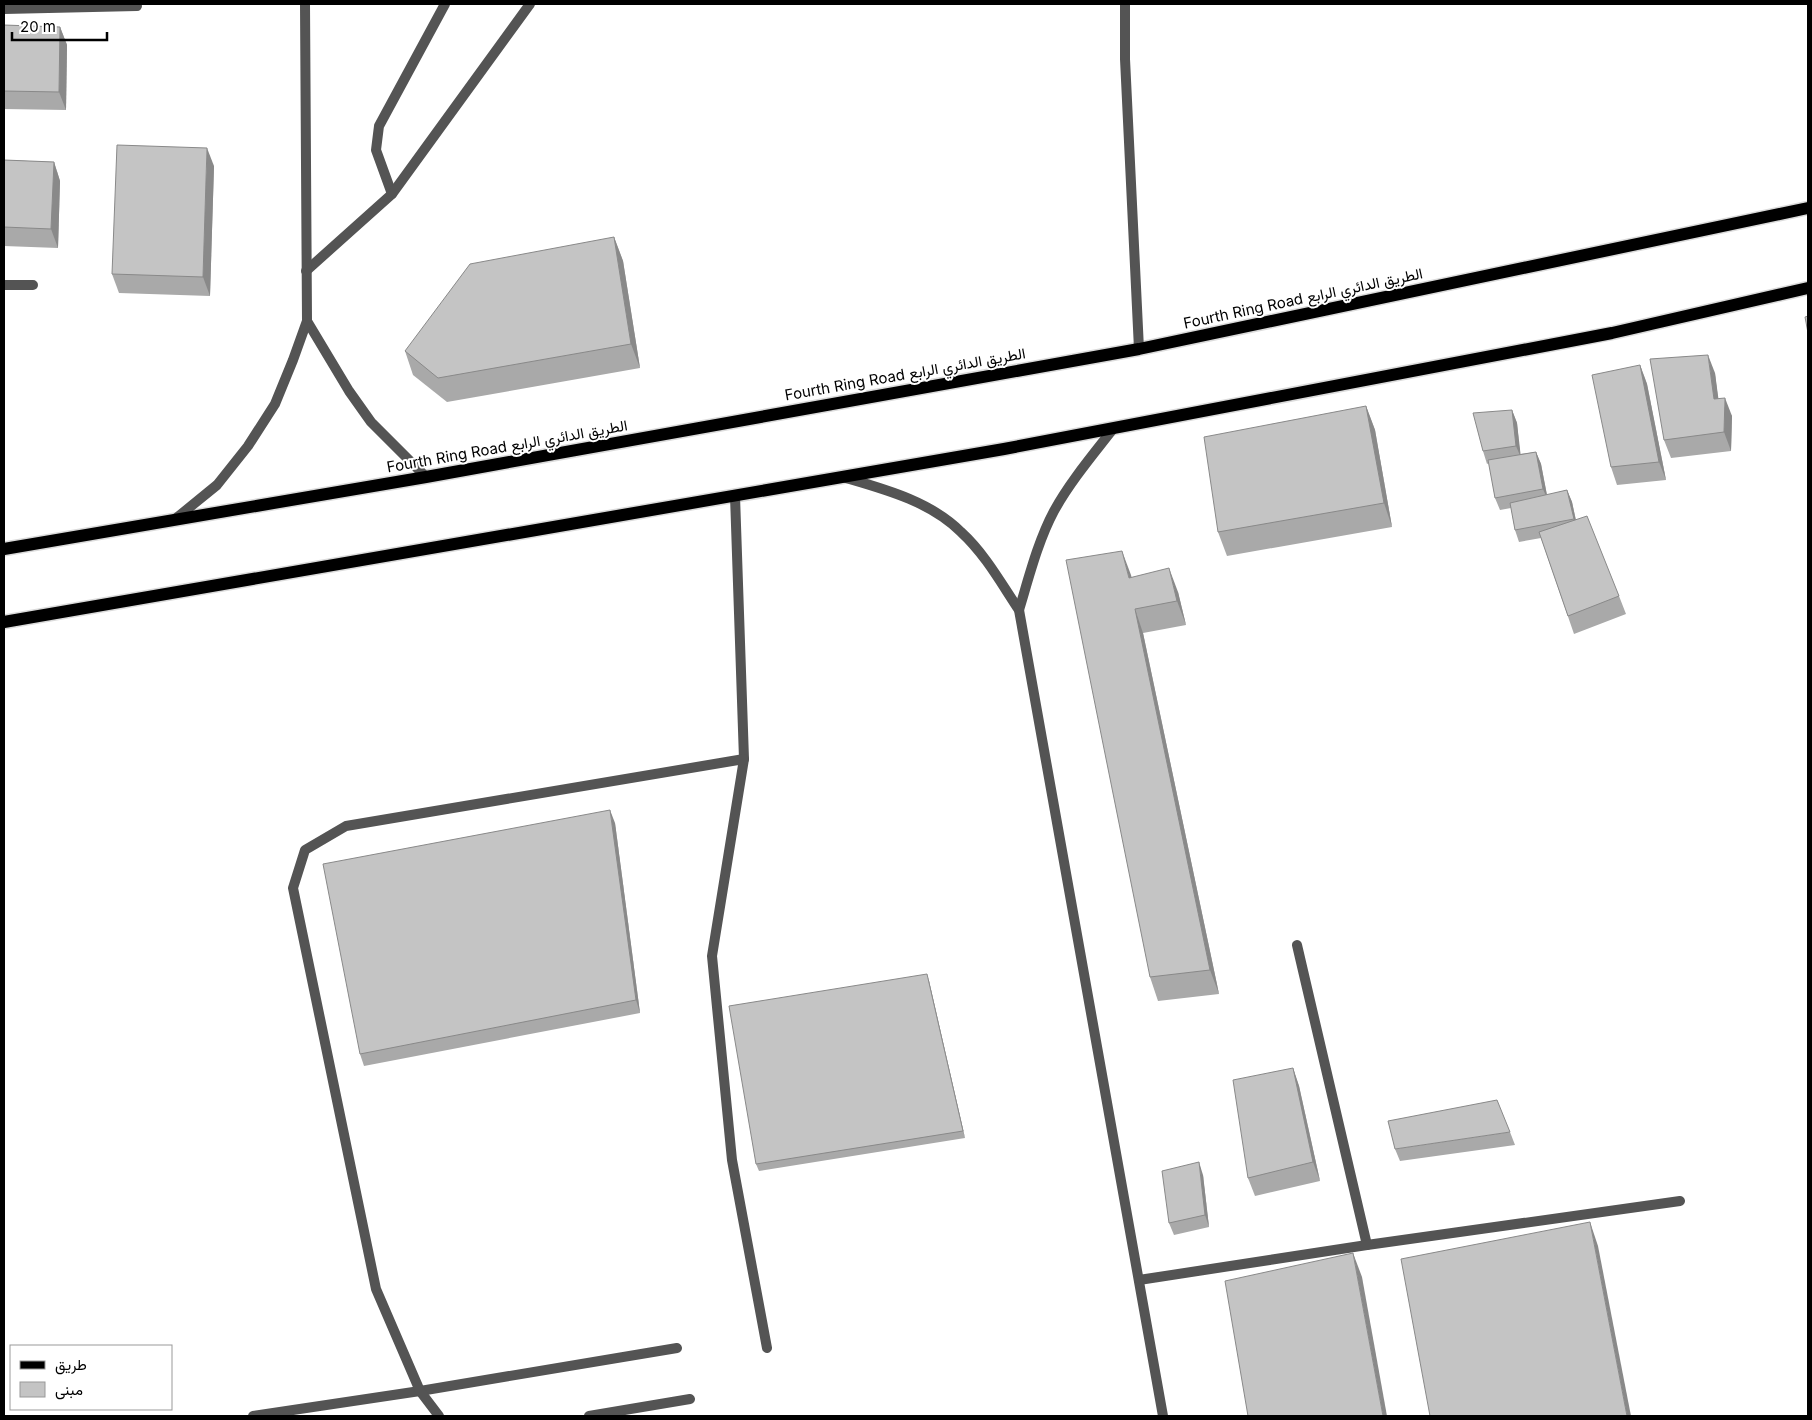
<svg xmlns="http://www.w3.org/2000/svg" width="1812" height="1420" font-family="Inter,Vazirmatn,sans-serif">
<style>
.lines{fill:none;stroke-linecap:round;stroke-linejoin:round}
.primary-casing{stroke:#dbdbdb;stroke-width:15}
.lane{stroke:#545454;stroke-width:10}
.street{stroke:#545454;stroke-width:10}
.primary{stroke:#000;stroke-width:12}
.wall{fill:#a9a9a9}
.shaded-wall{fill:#898989}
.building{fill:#c4c4c4;stroke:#898989}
.labels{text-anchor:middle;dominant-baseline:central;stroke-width:4;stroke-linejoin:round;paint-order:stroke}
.street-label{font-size:15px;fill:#000;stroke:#fff}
</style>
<rect width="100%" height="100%" fill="#fff"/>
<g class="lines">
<!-- primary casing -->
<g class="primary-casing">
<g id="primary">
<polyline points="4,549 426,477 1139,349 1808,208"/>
<polyline points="4,622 1004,449 1612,333 1808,288"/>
</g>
</g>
<!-- lane -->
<g class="lane">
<polyline points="392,194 376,150 379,126 445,4"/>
<polyline points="306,271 392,194 530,4"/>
<polyline points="735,496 744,759 712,956 732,1160 767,1348"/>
<polyline points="1297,945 1367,1245"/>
<polyline points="1139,1280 1367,1245 1680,1201"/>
<polyline points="253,1416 420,1391 677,1348"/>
<polyline points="439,1416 420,1391 376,1289 293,888 305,850 346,826 744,759"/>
<polyline points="589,1416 690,1399"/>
</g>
<!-- street -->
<g class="street">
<polyline points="1125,4 1125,59 1139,349"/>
<polyline points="4,9 137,6"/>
<polyline points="4,285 33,285"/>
<polyline points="307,321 349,391 371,422 426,477"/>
<path d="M843,477C884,489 930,501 961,532C985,554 1001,583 1019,610L1163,1416"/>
<polyline points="174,520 217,485 248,446 275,404 293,360 307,321 305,4"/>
<path d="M1019,610C1029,577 1038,541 1054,511C1070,482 1092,456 1113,429"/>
</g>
<!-- primary -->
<use href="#primary" class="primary"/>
</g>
<!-- wall -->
<g class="wall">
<polygon points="4,25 60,27 67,45 66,110 4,109"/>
<polygon points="4,160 54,162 60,181 58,248 4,246"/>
<polygon points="214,166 210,296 119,293 112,274"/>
<polygon points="614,237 623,261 640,368 447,402 413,375 405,351"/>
<polygon points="1640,365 1647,384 1666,480 1617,485 1611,467"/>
<polygon points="1715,373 1718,399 1732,416 1731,451 1671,458 1664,440"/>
<polygon points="1366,406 1375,430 1392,527 1227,556 1218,532"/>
<polygon points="1512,410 1517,423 1520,454 1536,452 1541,464 1547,495 1567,490 1572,502 1576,520 1619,596 1626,614 1574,634 1541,538 1519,542 1515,530 1511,508 1500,510 1495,498 1489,463 1487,464 1483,451"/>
<polygon points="1132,577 1178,592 1186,625 1143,633 1219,994 1158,1001 1150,977"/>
<polygon points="615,823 640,1013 364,1066 360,1054"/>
<polygon points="929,981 965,1138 759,1171 756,1164"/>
<polygon points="1293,1068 1299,1086 1320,1181 1255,1196 1248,1178"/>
<polygon points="1510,1132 1515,1145 1400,1161 1395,1149"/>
<polygon points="1203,1175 1209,1227 1174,1235 1169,1223"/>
</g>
<!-- shaded-wall -->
<g class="shaded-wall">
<polygon points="60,27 67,45 66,110 59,92"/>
<polygon points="207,148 214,166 210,296 203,277"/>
<polygon points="54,162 60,181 58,248 51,229"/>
<polygon points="614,237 623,261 640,368 631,344"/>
<polygon points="1708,355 1715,373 1721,418 1714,399"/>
<polygon points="1640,365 1647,384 1666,480 1659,462"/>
<polygon points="1725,398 1732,416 1731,451 1724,432"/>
<polygon points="1366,406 1375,430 1392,527 1384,503"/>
<polygon points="1512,410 1517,423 1521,458 1516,446"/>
<polygon points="1536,452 1541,464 1548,501 1543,489"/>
<polygon points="1567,490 1572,502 1578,531 1574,519"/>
<polygon points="1122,551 1131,575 1138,602 1129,578"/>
<polygon points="1169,568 1178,592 1186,625 1177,601"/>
<polygon points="1135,609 1143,633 1219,994 1210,970"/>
<polygon points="610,810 615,823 640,1013 636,1000"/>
<polygon points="927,974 929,981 965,1138 963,1131"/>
<polygon points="1293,1068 1299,1086 1320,1181 1313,1162"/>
<polygon points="1199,1162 1203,1175 1209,1227 1205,1215"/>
<polygon points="1590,1222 1598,1246 1631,1416 1627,1416"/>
<polygon points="1353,1253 1362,1277 1387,1416 1383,1416"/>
</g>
<!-- building -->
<g class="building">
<polygon points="4,25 60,27 59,92 4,91"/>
<polygon points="117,145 207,148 203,277 112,274"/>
<polygon points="4,160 54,162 51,229 4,227"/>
<polygon points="614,237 631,344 438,378 405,351 470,264"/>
<polygon points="1808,316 1808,333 1805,317"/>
<polygon points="1708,355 1714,399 1725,398 1724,432 1664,440 1650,359"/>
<polygon points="1640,365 1659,462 1611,467 1592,375"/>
<polygon points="1366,406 1384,503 1218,532 1204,437"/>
<polygon points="1512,410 1516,446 1483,451 1473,413"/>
<polygon points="1536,452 1543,489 1495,498 1488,460"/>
<polygon points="1567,490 1574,519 1515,530 1510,503"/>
<polygon points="1587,516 1619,596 1568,616 1539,532"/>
<polygon points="1122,551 1129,578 1169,568 1177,601 1135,609 1210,970 1150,977 1066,560"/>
<polygon points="610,810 636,1000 360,1054 323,864"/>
<polygon points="927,974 963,1131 756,1164 729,1006"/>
<polygon points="1293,1068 1313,1162 1248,1178 1233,1080"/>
<polygon points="1497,1100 1510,1132 1395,1149 1388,1121"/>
<polygon points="1199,1162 1205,1215 1169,1223 1162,1171"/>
<polygon points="1590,1222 1627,1416 1430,1416 1401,1259"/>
<polygon points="1353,1253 1383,1416 1248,1416 1225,1281"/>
</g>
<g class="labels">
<!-- street labels -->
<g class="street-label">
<text transform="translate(1303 298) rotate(-12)">Fourth Ring Road الطريق الدائري الرابع</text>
<text transform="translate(905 374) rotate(-10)">Fourth Ring Road الطريق الدائري الرابع</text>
<text transform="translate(507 446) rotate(-10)">Fourth Ring Road الطريق الدائري الرابع</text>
</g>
</g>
<!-- border -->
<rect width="1812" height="1420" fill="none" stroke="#000000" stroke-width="10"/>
<!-- legend -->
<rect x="10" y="1345" width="162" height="65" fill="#ffffff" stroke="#999999"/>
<rect x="20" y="1361" width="25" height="8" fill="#000000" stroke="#999999"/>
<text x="55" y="1370" font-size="15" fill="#000000">طريق</text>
<rect x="20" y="1382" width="25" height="15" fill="#c4c4c4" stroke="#999999"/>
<text x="55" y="1395" font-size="15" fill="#000000">مبنى</text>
<!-- scale -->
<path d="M12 32v8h95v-8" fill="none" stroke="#000000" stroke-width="2.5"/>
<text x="20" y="32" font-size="15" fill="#000000" stroke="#ffffff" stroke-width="4" paint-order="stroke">20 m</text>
</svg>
